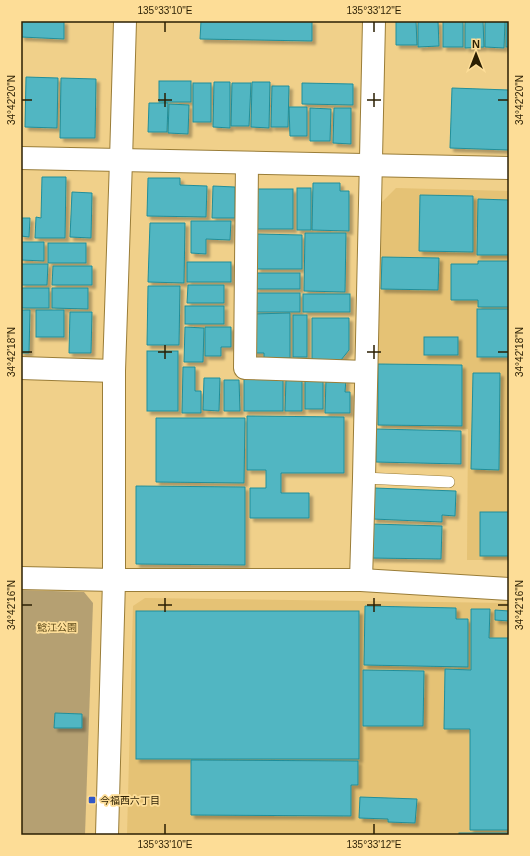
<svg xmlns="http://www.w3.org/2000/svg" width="530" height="856" font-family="Arial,'Noto Sans JP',sans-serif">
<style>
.built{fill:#e5c275}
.green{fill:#b5a072}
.building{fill:#51b6c2;stroke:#1f8e9a;filter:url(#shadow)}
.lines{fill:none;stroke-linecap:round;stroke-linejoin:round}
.service-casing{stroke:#9a7d38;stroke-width:12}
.minor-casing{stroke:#9a7d38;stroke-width:24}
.service{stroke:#fff;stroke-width:11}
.minor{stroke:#fff;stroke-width:22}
.ticks{fill:none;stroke:#2b1f03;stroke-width:1.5}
.poi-dot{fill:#3157c7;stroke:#fddd97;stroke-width:1.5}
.labels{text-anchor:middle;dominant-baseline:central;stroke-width:3.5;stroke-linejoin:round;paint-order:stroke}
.park-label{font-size:10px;fill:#614d1b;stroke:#fddd97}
.poi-label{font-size:10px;fill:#2b1f03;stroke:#fddd97;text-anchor:start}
.neatline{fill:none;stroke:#2b1f03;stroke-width:1.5}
.ticks-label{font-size:10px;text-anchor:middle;fill:#2b1f03}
</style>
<defs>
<filter id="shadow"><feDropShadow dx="3.5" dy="3.5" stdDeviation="1" flood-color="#0004"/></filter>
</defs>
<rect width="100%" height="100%" fill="#f0d08a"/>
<!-- built -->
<g class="built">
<polygon points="396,188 509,191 509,560 467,560 468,429 376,426 381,203"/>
<polygon points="145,598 509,603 509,835 127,835 133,606"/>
</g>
<!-- green -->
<polygon class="green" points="21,590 84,592 93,603 85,835 21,835"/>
<!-- building -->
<g class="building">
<polygon points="21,21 64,21 64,39 21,37"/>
<polygon points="201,21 312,21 312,41 200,39"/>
<polygon points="396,21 416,21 417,45 396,45"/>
<polygon points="418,21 438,21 439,46 418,47"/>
<rect x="443" y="21" width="20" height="26"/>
<polygon points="465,21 483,21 484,47 465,48"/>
<polygon points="485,21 505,21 504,48 485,47"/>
<rect x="506" y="21" width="3" height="26"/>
<polygon points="26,77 58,78 57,128 25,127"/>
<polygon points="61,78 96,79 95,138 60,138"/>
<rect x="159" y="81" width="32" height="21"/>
<polygon points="214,82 230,82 230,128 213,127"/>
<polygon points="252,82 270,82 269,128 251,127"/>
<rect x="193" y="83" width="18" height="39"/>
<polygon points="232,83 251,83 249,126 231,126"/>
<polygon points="302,83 353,84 353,105 302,104"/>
<polygon points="272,86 289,86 288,127 271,127"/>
<polygon points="452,88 509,90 509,150 450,148"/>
<polygon points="149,103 168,103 167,132 148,132"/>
<polygon points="169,104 189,105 188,134 168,133"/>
<polygon points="289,107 307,107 307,136 290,136"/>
<polygon points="310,108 331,109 330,141 310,141"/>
<polygon points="334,108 351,108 351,144 333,143"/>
<polygon points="42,177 66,177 65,238 35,238 36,217 41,218"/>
<polygon points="148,178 180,178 180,185 207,186 206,217 147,216"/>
<polygon points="313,183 340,183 340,191 349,191 349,231 312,230"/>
<polygon points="213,186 235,187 235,218 212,218"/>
<rect x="297" y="188" width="14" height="42"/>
<rect x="254" y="189" width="39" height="40"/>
<polygon points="72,192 92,193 91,238 70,237"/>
<polygon points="420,195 473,196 473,252 419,251"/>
<polygon points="478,199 509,200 509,255 477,255"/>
<polygon points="21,218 30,218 29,237 21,236"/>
<polygon points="191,221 231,221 230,240 206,239 206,254 191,253"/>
<polygon points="150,223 185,223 184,283 148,282"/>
<polygon points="305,233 346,233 345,292 304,291"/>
<polygon points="257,234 302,235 302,269 257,269"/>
<polygon points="21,242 44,242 44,261 21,260"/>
<rect x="48" y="243" width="38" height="20"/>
<polygon points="382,257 439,258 438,290 381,289"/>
<polygon points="478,261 509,261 509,307 478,307 478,300 451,300 451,264 478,264"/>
<rect x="187" y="262" width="44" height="20"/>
<polygon points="21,264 48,264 47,285 21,285"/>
<polygon points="53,266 92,266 92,285 52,285"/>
<rect x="255" y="273" width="45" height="16"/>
<polygon points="188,285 224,285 224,303 187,303"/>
<polygon points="148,286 180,286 179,345 147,345"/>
<rect x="21" y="288" width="28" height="20"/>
<polygon points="52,288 88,288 88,309 52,308"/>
<rect x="254" y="293" width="46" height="19"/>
<rect x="303" y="294" width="47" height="18"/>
<rect x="185" y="306" width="39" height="18"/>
<rect x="477" y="309" width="32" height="48"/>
<polygon points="21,310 30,310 29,353 21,353"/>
<rect x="36" y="310" width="28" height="27"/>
<polygon points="70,312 92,312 91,353 69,353"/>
<polygon points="290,313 290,358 264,358 264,353 252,353 252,314"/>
<rect x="293" y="315" width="14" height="42"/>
<polygon points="312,318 349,318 349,350 341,360 312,360"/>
<polygon points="185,327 204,328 203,362 184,362"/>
<polygon points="205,327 231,327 231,347 221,347 221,356 205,356"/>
<rect x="424" y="337" width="34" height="18"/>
<rect x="147" y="351" width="31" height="60"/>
<polygon points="378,364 462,365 462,426 378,425"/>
<polygon points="183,367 195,367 195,391 201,391 201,413 182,413"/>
<polygon points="473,373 500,373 499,470 471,469"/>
<polygon points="204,378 220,378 219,411 203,410"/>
<rect x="244" y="378" width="39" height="33"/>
<polygon points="286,379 302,379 302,411 285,411"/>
<polygon points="326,379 346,379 345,392 350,392 350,413 325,413"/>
<polygon points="224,380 239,380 240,411 224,411"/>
<rect x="305" y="380" width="18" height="29"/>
<polygon points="247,416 344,417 344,473 281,473 281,493 309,493 309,518 250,518 250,488 266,488 266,470 247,470"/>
<polygon points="156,418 245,418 244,483 156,482"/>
<polygon points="376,429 461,431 461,464 376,462"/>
<polygon points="136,486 245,487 245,565 136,564"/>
<polygon points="374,488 456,491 455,516 442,515 442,522 373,519"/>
<rect x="480" y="512" width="29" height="44"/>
<polygon points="371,524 442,526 441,559 370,558"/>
<polygon points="365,606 456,608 456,619 468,619 468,667 364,665"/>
<polygon points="471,609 490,609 489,638 509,638 509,830 470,830 470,729 444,729 445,669 471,670"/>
<polygon points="495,610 509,611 509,621 495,620"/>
<rect x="136" y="611" width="223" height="148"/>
<polygon points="363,670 424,671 423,726 363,726"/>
<polygon points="55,713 82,714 82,728 54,728"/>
<polygon points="191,760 358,761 358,785 351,785 351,816 191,815"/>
<polygon points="360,797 417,799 415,823 388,822 388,819 359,818"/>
<rect x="459" y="833" width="50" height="2"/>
</g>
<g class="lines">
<!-- service casing -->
<g class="service-casing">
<polyline id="service" points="364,478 449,482"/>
</g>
<!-- minor casing -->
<g class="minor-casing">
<g id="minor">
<polyline points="21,158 509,168"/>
<polyline points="247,163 245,368 366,372"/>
<polyline points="21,368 114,371"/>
<polyline points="21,578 114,580 361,580 509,589"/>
<polyline points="361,580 364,478 374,21"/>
<polyline points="107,835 114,580 114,371 121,160 125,21"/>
</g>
</g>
<!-- service -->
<use href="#service" class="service"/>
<!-- minor -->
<use href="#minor" class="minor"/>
</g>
<!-- ticks -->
<path class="ticks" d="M165,22V32M374,22V32M165,93V107M374,93V107M22,100H32M158,100H172M367,100H381M498,100H508M165,345V359M374,345V359M22,352H32M158,352H172M367,352H381M498,352H508M165,598V612M374,598V612M22,605H32M158,605H172M367,605H381M498,605H508M165,824V834M374,824V834"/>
<!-- markers -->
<rect class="poi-dot" x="88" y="796" width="8" height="8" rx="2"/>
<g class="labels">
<!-- park labels -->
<g class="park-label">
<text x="57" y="627">鯰江公園</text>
</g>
<!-- poi labels -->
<g class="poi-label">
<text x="100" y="800">今福西六丁目</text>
</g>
</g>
<!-- border -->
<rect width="530" height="856" fill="none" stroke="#fddd97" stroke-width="44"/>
<!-- north arrow -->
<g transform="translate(476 54)" stroke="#fddd97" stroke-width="3" paint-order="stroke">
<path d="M0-3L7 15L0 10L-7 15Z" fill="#2b1f03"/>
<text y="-6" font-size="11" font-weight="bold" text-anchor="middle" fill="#2b1f03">N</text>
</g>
<rect x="22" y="22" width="486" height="812" class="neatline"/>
<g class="ticks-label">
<text x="165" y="14">135°33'10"E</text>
<text x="374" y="14">135°33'12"E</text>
<text transform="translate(11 100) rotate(-90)" y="4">34°42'20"N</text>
<text transform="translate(519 100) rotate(-90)" y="4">34°42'20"N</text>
<text transform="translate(11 352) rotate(-90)" y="4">34°42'18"N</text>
<text transform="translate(519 352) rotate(-90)" y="4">34°42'18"N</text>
<text transform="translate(11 605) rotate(-90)" y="4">34°42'16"N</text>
<text transform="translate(519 605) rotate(-90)" y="4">34°42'16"N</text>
<text x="165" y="848">135°33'10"E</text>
<text x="374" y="848">135°33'12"E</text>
</g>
</svg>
